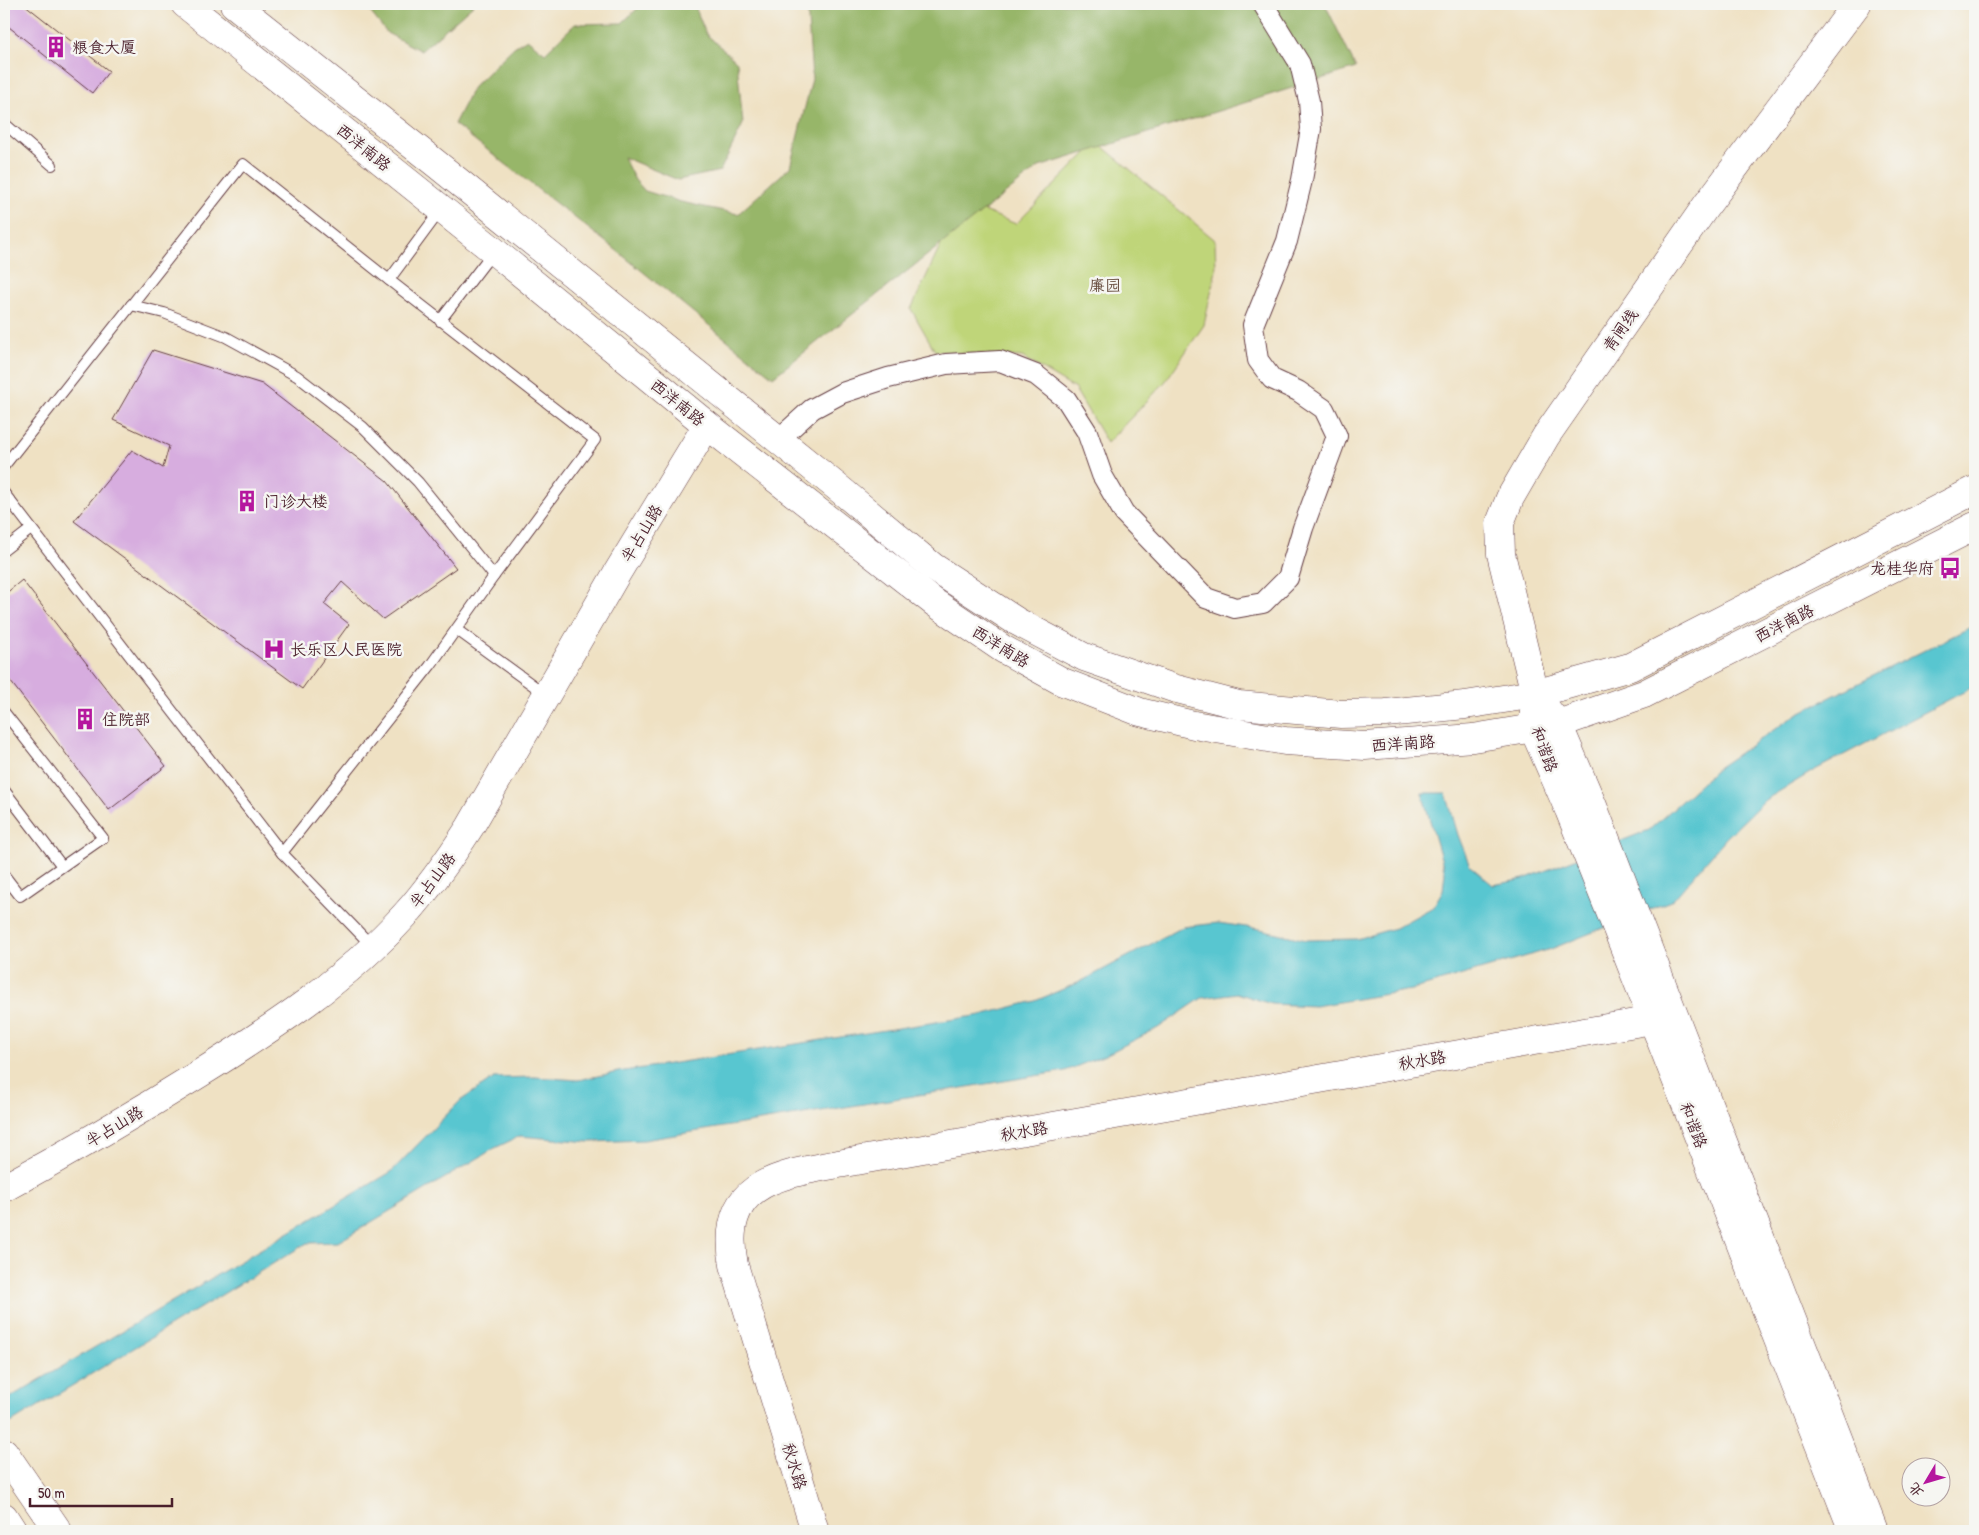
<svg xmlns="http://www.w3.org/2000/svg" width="1979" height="1535" font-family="'Patrick Hand','LXGW WenKai TC',sans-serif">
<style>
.green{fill:#bfd579;stroke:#847a52}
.forest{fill:#97b669;stroke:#706a4a}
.water{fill:#59c6d0;stroke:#52727e}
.building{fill:#d7addf}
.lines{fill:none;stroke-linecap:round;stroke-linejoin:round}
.lane-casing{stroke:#633c42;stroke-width:12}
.street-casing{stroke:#633c42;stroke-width:22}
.secondary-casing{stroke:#633c42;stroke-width:29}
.primary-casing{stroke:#633c42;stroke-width:29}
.highway-casing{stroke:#633c42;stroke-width:29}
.lane{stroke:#fff;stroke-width:10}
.street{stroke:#fff;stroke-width:20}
.secondary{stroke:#fff;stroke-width:28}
.primary{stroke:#fff;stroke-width:28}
.highway{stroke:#fff;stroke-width:28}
.labels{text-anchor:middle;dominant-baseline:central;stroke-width:5;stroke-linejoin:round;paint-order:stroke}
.poi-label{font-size:16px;fill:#4a1f2b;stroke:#f6f6f2;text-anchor:start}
.street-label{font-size:16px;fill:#4a1f2b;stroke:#f6f6f2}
.park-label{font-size:16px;fill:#674c3e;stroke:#f6f6f2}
</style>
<rect width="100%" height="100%" fill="#f6f6f2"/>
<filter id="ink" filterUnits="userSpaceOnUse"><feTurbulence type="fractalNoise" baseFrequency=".02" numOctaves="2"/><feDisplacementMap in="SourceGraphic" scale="10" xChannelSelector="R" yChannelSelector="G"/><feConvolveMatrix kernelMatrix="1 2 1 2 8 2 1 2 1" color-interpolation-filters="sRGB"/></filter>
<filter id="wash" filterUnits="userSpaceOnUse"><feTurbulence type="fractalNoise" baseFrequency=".0096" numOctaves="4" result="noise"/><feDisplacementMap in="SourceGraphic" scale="20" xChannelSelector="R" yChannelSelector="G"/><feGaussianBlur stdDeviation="1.12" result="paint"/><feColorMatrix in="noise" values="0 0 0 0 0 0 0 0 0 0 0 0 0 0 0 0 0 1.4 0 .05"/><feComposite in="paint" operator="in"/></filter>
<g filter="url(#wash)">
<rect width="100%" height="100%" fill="#efe1c3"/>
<!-- green -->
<polygon class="green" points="1097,142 1215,240 1216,270 1204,325 1165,382 1107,443 1075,389 1022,357 935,351 911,309 961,202 1016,224"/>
<!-- forest -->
<g class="forest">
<polygon points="364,4 474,4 421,51 387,33"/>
<polygon points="632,4 694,4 706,34 737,62 743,124 720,171 678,180 623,157 635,180 645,191 681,202 738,214 790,167 812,79 807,4 1325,4 1356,68 1039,167 773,377 611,246 454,124 473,87 514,47 527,39 545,53 575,24 622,23 638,8"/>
</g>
<!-- water -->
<polygon class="water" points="1975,625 1975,686 1813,771 1765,800 1726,838 1673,900 1551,949 1411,990 1315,1006 1271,1004 1237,993 1202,998 1158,1028 1105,1055 1065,1071 644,1140 590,1142 520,1136 495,1148 338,1242 307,1243 4,1427 4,1401 391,1172 460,1101 494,1078 535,1077 578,1080 618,1072 981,1015 1035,1001 1080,982 1183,927 1218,923 1260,929 1306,940 1357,939 1395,928 1433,907 1443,890 1445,872 1422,793 1446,793 1458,835 1470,866 1493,885 1524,879 1649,830 1719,767 1797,714"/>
<g id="blocks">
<!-- building -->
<g class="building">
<polygon points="4,4 24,4 109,71 92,93 4,23"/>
<polygon points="153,350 262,384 387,481 456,568 383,619 342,582 324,604 349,624 302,689 74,521 132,450 163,468 169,446 113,420"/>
<polygon points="22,580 166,766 109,810 4,673 4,595"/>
</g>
</g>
</g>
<g filter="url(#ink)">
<use href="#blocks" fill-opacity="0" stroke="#633c42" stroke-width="1"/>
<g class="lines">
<!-- lane casing -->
<g class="lane-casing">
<g id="lane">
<polyline points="4,123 52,165"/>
<polyline points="389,280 440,211"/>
<polyline points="131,305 164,313 226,337 297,376 363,427 418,482 494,576"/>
<polyline points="440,321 493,252"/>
<polyline points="4,466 243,164 389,280 595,440 494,576 430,666 282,853"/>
<polyline points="4,493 282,853 372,946"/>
<polyline points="4,550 31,529"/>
<polyline points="457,630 545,694"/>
<polyline points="4,712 103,838 20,896 4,875"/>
<polyline points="4,790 62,866"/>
</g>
</g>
<!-- street casing -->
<g class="street-casing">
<polyline id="street" points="778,440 812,409 842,393 888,378 946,364 1000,361 1036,375 1066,399 1087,432 1102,475 1124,513 1206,598 1235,608 1263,603 1288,578 1303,528 1337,436 1324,409 1298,391 1272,379 1258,360 1253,325 1287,241 1302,180 1311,129 1309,101 1300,64 1263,4"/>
</g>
<!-- secondary casing -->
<g class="secondary-casing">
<g id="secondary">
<polyline points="1535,694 1501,554 1500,523 1510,498 1546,436 1706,206 1857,4"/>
<path d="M4,1188C70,1152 135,1114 199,1074C273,1028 346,980 405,915C429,888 450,858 470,827L617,573L707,425"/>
<path d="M815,1531L734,1265C718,1181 780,1175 844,1163L1652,1020"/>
</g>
</g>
<!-- primary casing -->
<g class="primary-casing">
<g id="primary">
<polyline points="185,4 494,251 707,425 935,603 1003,649 1063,682 1140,712 1194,725 1285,741 1365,746 1473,738 1558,724 1644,694 1975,526"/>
<polyline points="234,4 434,162 842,491 933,567 1016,621 1084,657 1173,688 1239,705 1341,714 1386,713 1465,705 1535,694 1630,667 1975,490"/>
<polyline points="1548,711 1558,724 1593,806 1874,1531"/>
<polyline points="1534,712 1533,728 1569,810 1617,929 1853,1531"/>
</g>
</g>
<!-- highway casing -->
<g class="highway-casing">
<g id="highway">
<polyline points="4,1452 58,1531"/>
<polyline points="4,1517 13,1531"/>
</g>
</g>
<!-- lane -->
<use href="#lane" class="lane"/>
<!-- street -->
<use href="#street" class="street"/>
<!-- secondary -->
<use href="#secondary" class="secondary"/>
<!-- primary -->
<use href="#primary" class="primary"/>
<!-- highway -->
<use href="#highway" class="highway"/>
</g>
</g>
<!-- icons -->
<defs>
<g id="building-bare" transform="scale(1.725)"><path d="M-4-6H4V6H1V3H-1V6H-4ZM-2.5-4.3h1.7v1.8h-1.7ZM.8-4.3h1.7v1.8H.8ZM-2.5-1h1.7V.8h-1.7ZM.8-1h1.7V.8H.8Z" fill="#b5179e" stroke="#f6f6f2" stroke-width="2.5" paint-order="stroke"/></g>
<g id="bus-bare" transform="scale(1.725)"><path d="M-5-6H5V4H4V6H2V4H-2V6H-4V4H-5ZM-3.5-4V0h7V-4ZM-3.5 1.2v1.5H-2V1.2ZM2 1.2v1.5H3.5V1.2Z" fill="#b5179e" stroke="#f6f6f2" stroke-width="2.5" paint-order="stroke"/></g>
<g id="hospital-bare" transform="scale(1.725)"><path d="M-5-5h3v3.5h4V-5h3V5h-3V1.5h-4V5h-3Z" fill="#b5179e" stroke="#f6f6f2" stroke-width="2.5" paint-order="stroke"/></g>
</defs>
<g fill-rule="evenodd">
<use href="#building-bare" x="56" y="47"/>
<use href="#building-bare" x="247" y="501"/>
<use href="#bus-bare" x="1950" y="568"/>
<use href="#hospital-bare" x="274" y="649"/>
<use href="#building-bare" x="85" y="719"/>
</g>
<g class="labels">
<!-- poi labels -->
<g class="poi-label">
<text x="72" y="47">粮食大厦</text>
<text x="264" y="501">门诊大楼</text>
<text x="1934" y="568" text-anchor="end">龙桂华府</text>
<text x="290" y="649">长乐区人民医院</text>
<text x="102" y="719">住院部</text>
</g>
<!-- street labels -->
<g class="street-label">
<text transform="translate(364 147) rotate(39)">西洋南路</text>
<text transform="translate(1620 330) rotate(-55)">青闸线</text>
<text transform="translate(678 402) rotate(39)">西洋南路</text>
<text transform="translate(641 533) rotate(-59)">半占山路</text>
<text transform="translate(1784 623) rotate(-27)">西洋南路</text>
<text transform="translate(1001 646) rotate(32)">西洋南路</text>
<text transform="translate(1403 743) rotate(-4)">西洋南路</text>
<text transform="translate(1545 749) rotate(70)">和谐路</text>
<text transform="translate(432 880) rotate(-53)">半占山路</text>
<text transform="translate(1422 1060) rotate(-10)">秋水路</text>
<text transform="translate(1694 1125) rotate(69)">和谐路</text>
<text transform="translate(114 1126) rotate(-31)">半占山路</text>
<text transform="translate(1024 1131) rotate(-10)">秋水路</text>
<text transform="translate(795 1466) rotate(73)">秋水路</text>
</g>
<!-- park labels -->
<g class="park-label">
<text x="1105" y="285">廉园</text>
</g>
</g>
<!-- margin -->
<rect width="1979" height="1535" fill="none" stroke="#f6f6f2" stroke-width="20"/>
<!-- north arrow -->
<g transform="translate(1926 1482) rotate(232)"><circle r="24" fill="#f6f6f2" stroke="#b1a0a2"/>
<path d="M0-4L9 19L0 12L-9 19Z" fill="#b5179e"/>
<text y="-8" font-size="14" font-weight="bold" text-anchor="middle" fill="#4a1f2b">北</text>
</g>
<!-- scale -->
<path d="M30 1498v8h142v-8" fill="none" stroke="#4a1f2b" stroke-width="2.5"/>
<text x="38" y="1498" font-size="15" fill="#4a1f2b" stroke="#f6f6f2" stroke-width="4" paint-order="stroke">50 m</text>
</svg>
